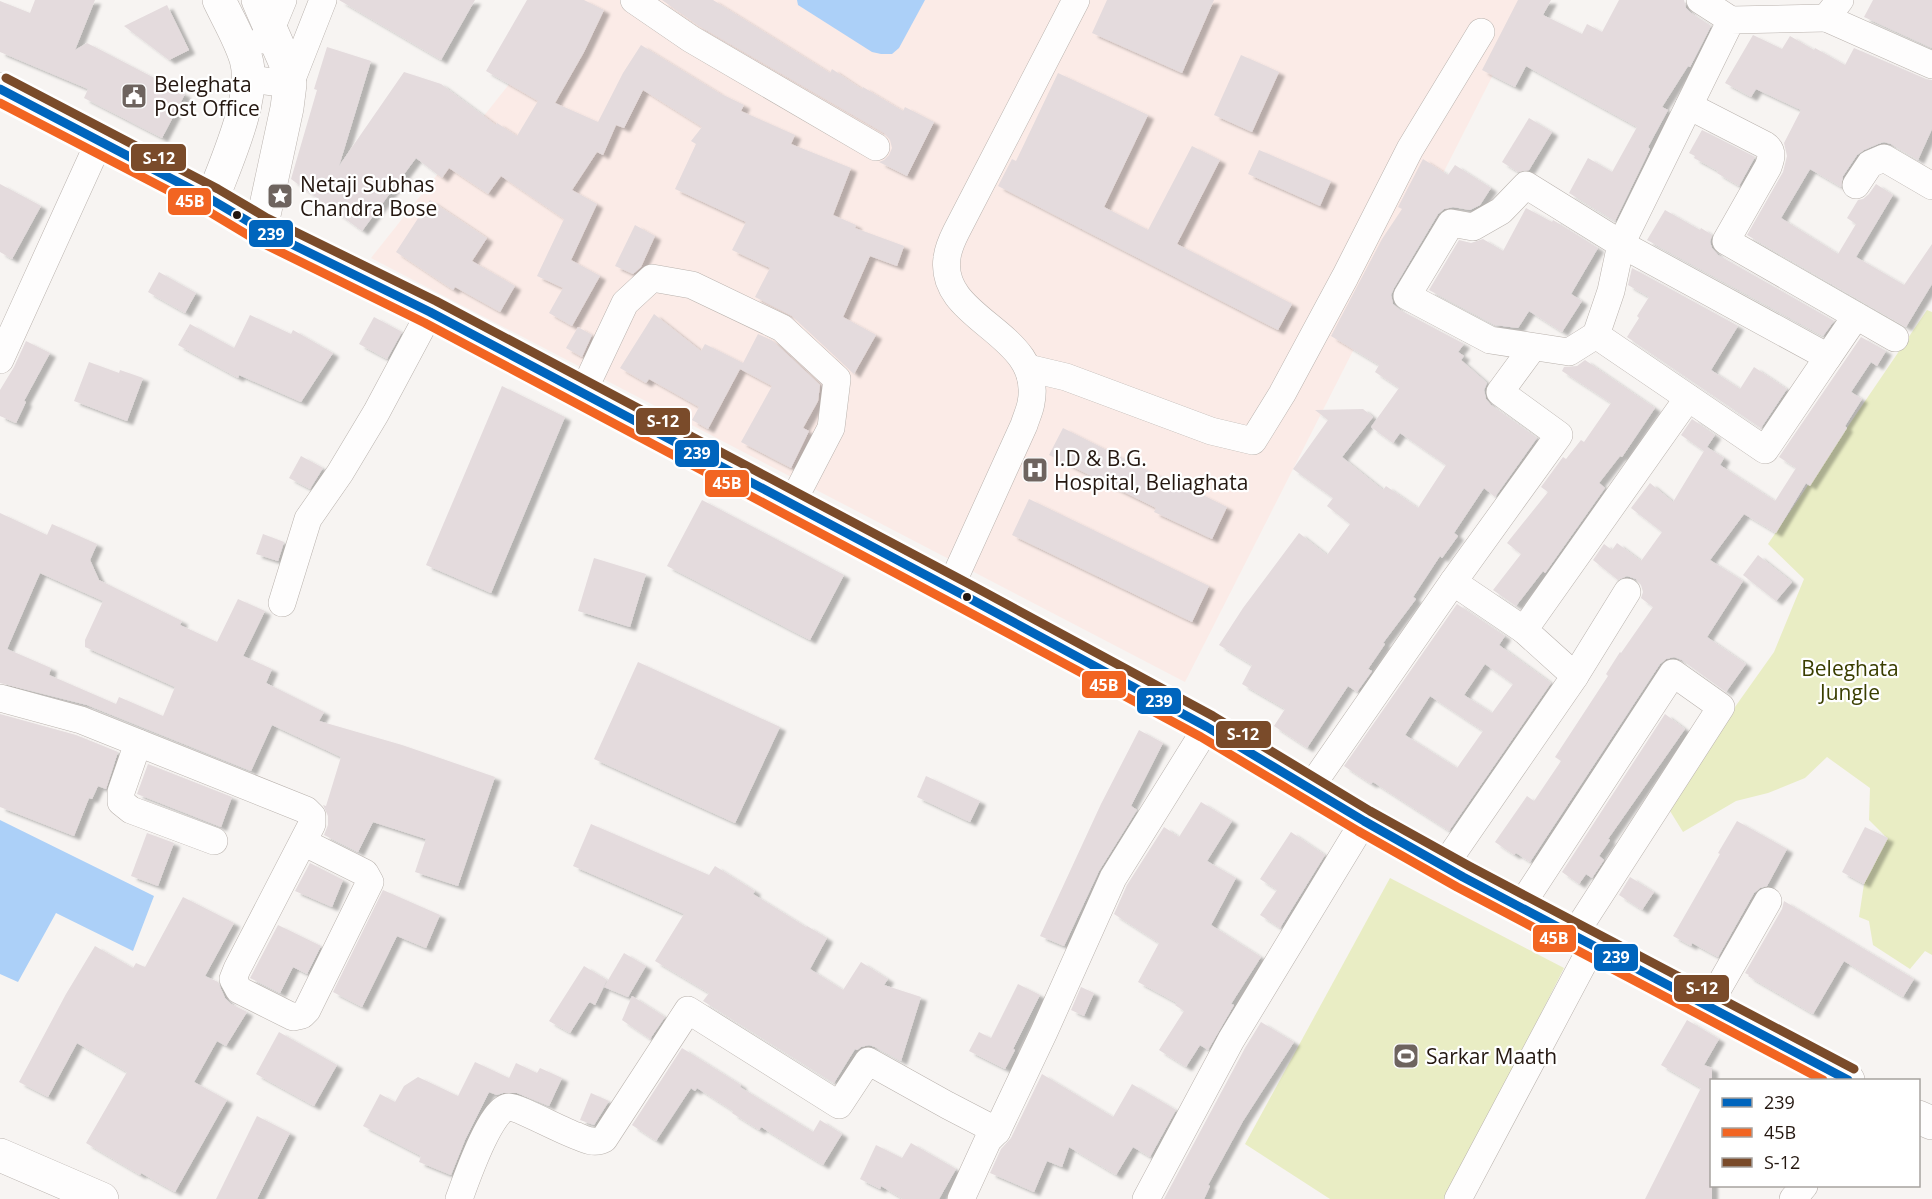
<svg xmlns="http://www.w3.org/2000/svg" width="1932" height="1199" font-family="'Open Sans',sans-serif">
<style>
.medical{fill:#fbebe7}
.green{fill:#e9edc4}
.water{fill:#acd0f8}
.building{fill:#e4dbdd;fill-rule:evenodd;filter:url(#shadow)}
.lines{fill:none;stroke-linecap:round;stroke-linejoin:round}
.minor-casing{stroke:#b9b2ad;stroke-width:28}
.major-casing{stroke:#b9b2ad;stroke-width:34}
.minor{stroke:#fefdfd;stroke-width:27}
.major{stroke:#fefdfd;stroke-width:33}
.bus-1-casing{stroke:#fff;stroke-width:14}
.bus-2-casing{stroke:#fff;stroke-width:14}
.bus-3-casing{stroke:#fff;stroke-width:14}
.bus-1{stroke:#0065bd;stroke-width:9}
.bus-2{stroke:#f26522;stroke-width:9}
.bus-3{stroke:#7a4b2a;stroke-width:9}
.bus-dot{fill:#241710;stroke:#fff;stroke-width:2}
.labels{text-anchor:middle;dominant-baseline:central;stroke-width:4.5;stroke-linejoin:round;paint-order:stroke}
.poi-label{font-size:21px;fill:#241710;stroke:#fff;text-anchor:start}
.park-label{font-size:21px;fill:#3a3e00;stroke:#fff}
.line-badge{stroke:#fff;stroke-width:2}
.badge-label{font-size:16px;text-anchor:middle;font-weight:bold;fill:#fff}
</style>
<defs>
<filter id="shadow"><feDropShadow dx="6" dy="4" stdDeviation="1.5" flood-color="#0004"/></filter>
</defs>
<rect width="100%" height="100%" fill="#f7f4f2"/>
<!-- medical -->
<polygon class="medical" points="576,0 1531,0 1185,682 371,258"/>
<!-- green -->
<g class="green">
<polygon points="1927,310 1932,312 1932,955 1925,951 1910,969 1873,945 1869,921 1859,917 1864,884 1887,838 1869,820 1870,788 1827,757 1805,778 1768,793 1736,801 1683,832 1670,811 1730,714 1774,652 1804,579 1768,544"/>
<polygon points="1390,878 1564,968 1447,1199 1330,1199 1245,1144"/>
</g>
<!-- water -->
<g class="water">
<polygon points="797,0 925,0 899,48 892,54 881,54 872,52 798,5"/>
<polygon points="0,820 154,896 133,951 56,913 18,982 0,974"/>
</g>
<!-- building -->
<g class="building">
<polygon points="35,0 95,0 75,50 87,43 185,94 162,138 84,98 88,89 0,52 0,1 30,13"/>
<polygon points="339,0 475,0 441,60"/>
<polygon points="527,0 584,0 604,10 584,52 555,103 598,122 623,73 641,45 719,93 744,105 741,111 795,135 791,144 851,168 833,215 856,225 855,228 904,246 897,266 870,256 843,317 876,335 854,374 792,316 755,297 770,268 732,250 746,222 675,189 696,144 691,141 702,127 643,90 624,128 616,125 603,155 597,152 572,190 597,204 571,260 600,276 572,326 549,313 563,288 537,276 564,219 501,176 488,194 449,168 442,178 416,158 362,231 291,179 317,90 314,89 327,47 371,61 339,166 404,72 441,84 496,125 497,123 517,136 538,101 486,71"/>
<polygon points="662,0 713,0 830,73 832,69 862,89 863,87 903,111 905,107 934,122 907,176 879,162 884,160 889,155 892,148 890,140 884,133 699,26"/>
<polygon points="1107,0 1214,0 1182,73 1092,33"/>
<polygon points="1518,0 1551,0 1543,15 1582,34 1587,24 1602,32 1619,0 1684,0 1686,8 1691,13 1711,26 1690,67 1688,66 1662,107 1668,110 1648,147 1650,149 1615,221 1569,193 1588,158 1612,172 1637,127 1526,66 1515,87 1482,70"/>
<polygon points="1873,0 1932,0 1932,48 1864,17"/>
<polygon points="167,5 189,50 169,60 124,26"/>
<polygon points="1753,35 1782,49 1790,36 1814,50 1815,48 1845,65 1854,48 1926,79 1932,80 1932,129 1918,160 1891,144 1884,142 1878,144 1864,150 1857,155 1843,176 1841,187 1810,169 1781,218 1838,254 1856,224 1847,218 1858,200 1863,199 1869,194 1876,184 1893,195 1856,257 1904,285 1932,244 1932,284 1906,327 1747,235 1783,172 1787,156 1784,143 1801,110 1756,89 1751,97 1725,83"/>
<polygon points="1241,55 1279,72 1252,132 1214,115"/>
<polygon points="1058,73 1148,115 1104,207 1148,230 1192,146 1220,160 1177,244 1292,304 1278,330 998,186 1012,159 1016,161"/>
<polygon points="1529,118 1552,132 1529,170 1518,172 1502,162"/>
<polygon points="1702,130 1755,157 1739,186 1717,173 1718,171 1694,158 1695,156 1689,153"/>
<polygon points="1259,150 1331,181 1320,206 1248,174"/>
<polygon points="1423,159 1448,175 1455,165 1491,188 1480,205 1470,210 1453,207 1444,209 1438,214 1394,288 1391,295 1393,304 1400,310 1464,344 1458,352 1464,356 1461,360 1487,383 1484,390 1486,399 1491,405 1537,438 1495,497 1484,488 1454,533 1458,536 1442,558 1440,556 1413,597 1416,599 1383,643 1385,644 1368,669 1372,671 1357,692 1348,686 1307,748 1274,726 1285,709 1242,684 1252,665 1219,645 1243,608 1299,533 1327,555 1350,524 1327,506 1333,498 1293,469 1328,420 1315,410 1363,409 1373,417 1342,457 1383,490 1386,486 1418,508 1446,465 1400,433 1393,443 1371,427 1399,388 1375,372 1379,365 1331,336 1382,239 1402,209 1398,207"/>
<polygon points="0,184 41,206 12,259 0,252"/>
<polygon points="430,200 487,238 472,261 515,286 500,312 455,287 453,290 396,252"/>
<polygon points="1526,208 1552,222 1553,220 1598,248 1571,294 1582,301 1562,332 1529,311 1518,328 1495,325 1429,290 1459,240 1471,243 1483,239 1503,251"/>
<polygon points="1665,210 1700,230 1701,228 1712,235 1710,242 1712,248 1718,255 1834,321 1823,336 1647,240"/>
<polygon points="635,225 655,236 641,267 633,274 615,266"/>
<polygon points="1632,268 1738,326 1711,370 1740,389 1754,367 1787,389 1761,428 1627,337 1639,318 1637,316 1649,297 1628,285"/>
<polygon points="159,272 196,293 185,313 148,292"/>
<polygon points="654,314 701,351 705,344 743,363 758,334 773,341 820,385 818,401 803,428 809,431 791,468 741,442 772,386 740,369 708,429 692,420 699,407 649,379 646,383 620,368"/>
<polygon points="250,315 291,334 293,330 333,353 301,402 239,375 238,378 178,345 190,324 234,348"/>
<polygon points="374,317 402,332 387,359 359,344"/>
<polygon points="578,327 592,335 582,357 566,348"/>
<polygon points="1861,337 1886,351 1877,366 1871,362 1851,392 1862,399 1845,426 1847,428 1810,486 1806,483 1776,533 1744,514 1710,560 1743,581 1707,637 1746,664 1726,692 1682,660 1674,657 1666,659 1660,664 1530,862 1516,853 1514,855 1495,842 1527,796 1534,801 1561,761 1555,757 1608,676 1606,674 1620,652 1621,653 1653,607 1641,598 1643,592 1641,585 1636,579 1627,576 1618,580 1593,560 1604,544 1612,550 1617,543 1641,561 1662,532 1631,508 1650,483 1673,502 1704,451 1681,435 1692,419 1715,435 1707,447 1724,458 1720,465 1775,501 1796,468 1779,457"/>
<polygon points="26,341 50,353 24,401 26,402 16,423 0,416 0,390 14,367"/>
<polygon points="1585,360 1655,408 1622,457 1620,456 1599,483 1605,488 1545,573 1543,571 1516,606 1493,590 1521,554 1507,543 1548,492 1541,487 1563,457 1566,459 1581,440 1584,442 1611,403 1562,371 1564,367 1577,366"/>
<polygon points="89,362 119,373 120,370 143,378 127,421 74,401"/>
<polygon points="502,386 565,417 491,593 426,565"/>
<polygon points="1063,428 1169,481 1170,479 1227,507 1212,539 1154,512 1156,508 1049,455"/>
<polygon points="301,456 323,468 310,489 289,478"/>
<polygon points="1029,499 1209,586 1192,622 1012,535"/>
<polygon points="702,500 844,575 810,640 667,566"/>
<path d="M0,513L47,535L52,524L97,544L90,560L99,580L182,621L180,625L217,642L238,599L265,611L243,656L272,669L266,683L324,712L319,721L402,745L495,777L458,886L415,872L426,839L373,822L358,852L324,835L328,825V816L323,805L326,806L341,757L272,725L251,771L87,705L0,683ZM40,573L103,601L85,640V647L175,687L163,716L119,697L116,704L49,675L51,668L7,649Z"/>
<polygon points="263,534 284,542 278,561 256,554"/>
<polygon points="1758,555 1792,582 1776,601 1743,575"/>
<polygon points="594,558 646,574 630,627 578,611"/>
<path d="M1457,604L1505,636L1499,645L1551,683L1449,831L1373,782L1371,784L1344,766ZM1485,664L1513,684L1492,713L1464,695ZM1430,696L1483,731L1457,768L1405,735Z"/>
<polygon points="638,662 780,727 735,823 594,759"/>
<polygon points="0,714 76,735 118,752 106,789 98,786 92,799 89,798 74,836 0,807"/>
<polygon points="1665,714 1685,729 1608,839 1610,840 1599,856 1604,860 1592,878 1586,874 1579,884 1562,872"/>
<polygon points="1139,730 1163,743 1131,806 1137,810 1099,871 1064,946 1040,936 1101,804"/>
<polygon points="148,764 232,797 221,827 137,794"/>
<polygon points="926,776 980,801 970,822 917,797"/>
<polygon points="1201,802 1232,821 1207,861 1236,878 1211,925 1261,957 1231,1004 1234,1005 1208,1050 1200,1045 1186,1067 1159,1050 1184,1011 1175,1005 1177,1003 1138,982 1159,943 1114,914 1127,885 1164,827 1179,837"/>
<polygon points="1737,821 1787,849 1767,886 1760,888 1754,893 1718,957 1692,943 1691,946 1673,936 1720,854 1718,853"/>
<polygon points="591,824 709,875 715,866 755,891 753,894 806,927 807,926 827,938 810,969 843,990 861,962 888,979 884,985 921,997 901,1061 875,1047 869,1045 861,1047 857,1050 855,1049 834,1083 703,1001 709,993 655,961 684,914 573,866"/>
<polygon points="1865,827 1888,838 1864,884 1842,872"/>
<polygon points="1291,832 1325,855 1280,928 1260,915 1277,890 1260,879"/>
<polygon points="147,833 174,843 158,886 131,876"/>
<polygon points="310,863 343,880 332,907 295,891"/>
<polygon points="1630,877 1654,892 1642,910 1619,895"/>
<polygon points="383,890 440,915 426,948 397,936 362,1007 333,992"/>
<polygon points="183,897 234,923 205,976 218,982 225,998 231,1004 247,1012 226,1046 217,1041 194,1082 227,1100 175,1192 141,1173 140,1175 86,1143 127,1072 77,1043 48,1097 19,1082 66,994 95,946 133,968 136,963 145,967"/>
<polygon points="1784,901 1914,979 1903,997 1844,961 1813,1014 1748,976 1749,975 1745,973 1782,909"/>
<polygon points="278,925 321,946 307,974 293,967 280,993 250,978"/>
<polygon points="624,953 646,966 628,997 604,987"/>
<polygon points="584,966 607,980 595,1005 590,1002 588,1004 570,1033 549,1021"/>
<polygon points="1018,984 1040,995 1013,1049 1015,1050 1005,1069 969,1051 979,1032 991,1038"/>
<polygon points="1081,987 1094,993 1084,1016 1071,1010"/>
<polygon points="632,996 665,1017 650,1039 622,1020"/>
<polygon points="1687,1020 1719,1039 1704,1065 1712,1068 1712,1199 1645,1199 1701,1088 1661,1065"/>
<polygon points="1261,1022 1294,1042 1243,1121 1208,1185 1210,1186 1204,1199 1164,1199 1245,1048"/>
<polygon points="279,1032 337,1065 314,1106 256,1074"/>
<polygon points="682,1048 741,1085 740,1087 813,1132 820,1120 842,1134 823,1165 761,1127 759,1130 732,1113 733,1111 697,1088 695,1091 691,1088 656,1141 632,1125"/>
<polygon points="475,1062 509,1078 516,1063 537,1073 540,1068 562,1078 549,1106 517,1093 503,1093 497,1095 489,1092 465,1140 451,1175 419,1162 421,1156 363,1126 380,1094 395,1102 404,1086 418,1077 458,1096"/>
<polygon points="1042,1074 1113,1117 1132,1084 1176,1110 1150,1157 1133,1147 1116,1175 1069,1147 1062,1167 1047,1161 1034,1192 990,1173 1001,1149 1011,1138"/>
<polygon points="591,1093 609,1101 594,1125 580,1120"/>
<polygon points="257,1116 290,1133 257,1199 216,1199"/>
<polygon points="911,1143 956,1169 939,1199 903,1199 881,1186 880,1189 860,1179 876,1145 902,1158"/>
</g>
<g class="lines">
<!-- minor casing -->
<g class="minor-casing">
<g id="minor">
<polyline points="634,0 691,39 876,147"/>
<polyline points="1700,0 1731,20"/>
<polyline points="1840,0 1826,18 1932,65"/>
<polyline points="262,40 271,29 283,0"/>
<polyline points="248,79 290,84 323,0"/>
<path d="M1689,106L1765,145C1774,151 1771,159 1768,167L1726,241L1895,338"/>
<polyline points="1856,185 1870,164 1884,158 1932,186"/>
<polyline points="1596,335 1569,352 1490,340 1407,296 1451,223 1473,227 1501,211 1526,185 1621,244 1611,291 1596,335 1765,450 1828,357 1621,244 1731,20 1826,18"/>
<polyline points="1828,357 1856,316"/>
<polyline points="0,360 99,142"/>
<polyline points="1028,368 1066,377 1211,431 1253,441 1282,394 1345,277 1410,149 1481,32"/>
<polyline points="582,394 625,303 652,278 692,285 782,328 837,379 831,428 791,505"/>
<polyline points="1453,582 1559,435 1500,392 1533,347"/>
<path d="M950,588L1024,425C1026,418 1030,410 1031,403C1045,332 938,321 947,258C948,249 952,240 956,232L1076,0"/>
<polyline points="282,603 308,519 340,473 376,413 430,312"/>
<polyline points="1575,676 1627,592"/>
<polyline points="0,698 81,720 306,810 312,816 312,824 237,969 233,979 239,990 293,1017 302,1015 307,1010 370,882 365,873 303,842"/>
<polyline points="138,743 121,792 121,802 131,810 214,841"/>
<polyline points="1310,788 1453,582 1524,630"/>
<polyline points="1444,866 1575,676 1524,630 1688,398"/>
<polyline points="1520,907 1673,673 1721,707 1574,935"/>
<polyline points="1708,1006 1768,901"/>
<path d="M459,1199C465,1183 491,1107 509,1107C518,1107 564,1132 577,1136C586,1140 595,1144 604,1139L688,1010L839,1105L868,1061L947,1105L997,1131"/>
<polyline points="961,1199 988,1140 997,1131 1044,1032 1113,878 1207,727"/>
<polyline points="1146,1199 1231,1040 1364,821"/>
<polyline points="1458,1199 1593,945"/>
<polyline points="1793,1199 1804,1186"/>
</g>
</g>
<!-- major casing -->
<g class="major-casing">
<g id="major">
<polyline points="258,0 285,62 290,84 287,108 261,229"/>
<polyline points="0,89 212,200 261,229 430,312 967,597 1207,727 1364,821 1463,877 1848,1080"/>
<path d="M212,200C225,164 257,97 246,59C240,39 228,19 219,0"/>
<polyline points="1918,1117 1932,1123"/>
<polyline points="0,1155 102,1199"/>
</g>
</g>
<!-- minor -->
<use href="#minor" class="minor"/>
<!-- major -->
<use href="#major" class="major"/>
<!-- bus-1 casing -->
<g class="bus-1-casing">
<polyline id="bus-1" points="0,89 212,200 261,229 430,312 967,597 1207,727 1364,821 1463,877 1848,1080"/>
</g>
<!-- bus-2 casing -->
<g class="bus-2-casing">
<polyline id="bus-2" points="0,103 206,210 256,240 425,323 961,608 1201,737 1358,831 1457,887 1823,1080"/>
</g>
<!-- bus-3 casing -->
<g class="bus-3-casing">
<polyline id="bus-3" points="6,78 218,189 267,218 436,301 973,586 1213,716 1370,811 1469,866 1854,1069"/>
</g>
<!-- bus-1 -->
<use href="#bus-1" class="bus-1"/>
<!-- bus-2 -->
<use href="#bus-2" class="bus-2"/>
<!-- bus-3 -->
<use href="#bus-3" class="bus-3"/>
</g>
<!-- icons -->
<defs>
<g id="civic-square" transform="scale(1.35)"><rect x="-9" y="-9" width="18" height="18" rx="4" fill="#6e645f" stroke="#fff"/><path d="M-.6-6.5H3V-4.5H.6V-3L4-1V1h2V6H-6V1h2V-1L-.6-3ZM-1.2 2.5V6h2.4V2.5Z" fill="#fff"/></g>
<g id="sight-square" transform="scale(1.35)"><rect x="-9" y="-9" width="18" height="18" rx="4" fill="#6e645f" stroke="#fff"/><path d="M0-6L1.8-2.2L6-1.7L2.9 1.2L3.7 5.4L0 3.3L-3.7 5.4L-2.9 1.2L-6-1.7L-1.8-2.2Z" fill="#fff"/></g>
<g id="hospital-square" transform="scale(1.35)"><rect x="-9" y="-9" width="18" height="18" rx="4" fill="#6e645f" stroke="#fff"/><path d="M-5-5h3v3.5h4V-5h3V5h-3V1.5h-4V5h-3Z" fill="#fff"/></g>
<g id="stadium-square" transform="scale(1.35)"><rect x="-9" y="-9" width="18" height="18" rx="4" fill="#6e645f" stroke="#fff"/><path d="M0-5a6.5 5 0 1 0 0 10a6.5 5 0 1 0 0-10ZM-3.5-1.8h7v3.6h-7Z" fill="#fff"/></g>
</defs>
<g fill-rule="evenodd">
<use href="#civic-square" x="134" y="96"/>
<use href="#sight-square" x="280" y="196"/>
<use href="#hospital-square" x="1035" y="470"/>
<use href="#stadium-square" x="1406" y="1056"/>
</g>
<!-- markers -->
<g class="bus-dot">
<circle cx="237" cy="215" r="5"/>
<circle cx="967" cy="597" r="5"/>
</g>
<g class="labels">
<!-- poi labels -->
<g class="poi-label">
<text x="154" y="84">Beleghata<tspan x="154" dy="24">Post Office</tspan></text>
<text x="300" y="184">Netaji Subhas<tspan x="300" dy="24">Chandra Bose</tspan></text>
<text x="1054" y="458">I.D &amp; B.G.<tspan x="1054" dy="24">Hospital, Beliaghata</tspan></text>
<text x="1426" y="1056">Sarkar Maath</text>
</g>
<!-- park labels -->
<g class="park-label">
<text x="1850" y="668">Beleghata<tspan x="1850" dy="24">Jungle</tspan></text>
</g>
</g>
<g class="line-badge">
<rect x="130" y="143" width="57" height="29" rx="6" fill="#7a4b2a"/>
<rect x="167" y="187" width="45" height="29" rx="6" fill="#f26522"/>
<rect x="248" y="219" width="46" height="29" rx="6" fill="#0065bd"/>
<rect x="635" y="407" width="56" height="29" rx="6" fill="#7a4b2a"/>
<rect x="674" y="439" width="46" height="29" rx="6" fill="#0065bd"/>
<rect x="704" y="469" width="46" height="29" rx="6" fill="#f26522"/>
<rect x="1081" y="670" width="46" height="29" rx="6" fill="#f26522"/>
<rect x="1136" y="687" width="46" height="28" rx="6" fill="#0065bd"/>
<rect x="1215" y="720" width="57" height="29" rx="6" fill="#7a4b2a"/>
<rect x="1532" y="924" width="45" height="29" rx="6" fill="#f26522"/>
<rect x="1593" y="943" width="46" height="29" rx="6" fill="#0065bd"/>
<rect x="1673" y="974" width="57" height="29" rx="6" fill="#7a4b2a"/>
</g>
<g class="badge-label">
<text x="159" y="164">S-12</text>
<text x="190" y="207">45B</text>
<text x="271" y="240">239</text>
<text x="663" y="427">S-12</text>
<text x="697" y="459">239</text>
<text x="727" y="489">45B</text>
<text x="1104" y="691">45B</text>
<text x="1159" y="707">239</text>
<text x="1243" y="740">S-12</text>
<text x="1554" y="944">45B</text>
<text x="1616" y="963">239</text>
<text x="1702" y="994">S-12</text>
</g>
<!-- legend -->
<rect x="1710" y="1079" width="210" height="108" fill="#ffffff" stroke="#a7a29f" stroke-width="1.5"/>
<rect x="1722" y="1098" width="30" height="9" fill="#0065bd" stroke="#a7a29f" stroke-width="1.5"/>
<text x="1764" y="1109" font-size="18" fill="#241710">239</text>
<rect x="1722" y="1128" width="30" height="9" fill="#f26522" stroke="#a7a29f" stroke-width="1.5"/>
<text x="1764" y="1139" font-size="18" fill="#241710">45B</text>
<rect x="1722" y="1158" width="30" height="9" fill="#7a4b2a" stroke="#a7a29f" stroke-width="1.5"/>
<text x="1764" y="1169" font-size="18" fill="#241710">S-12</text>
</svg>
